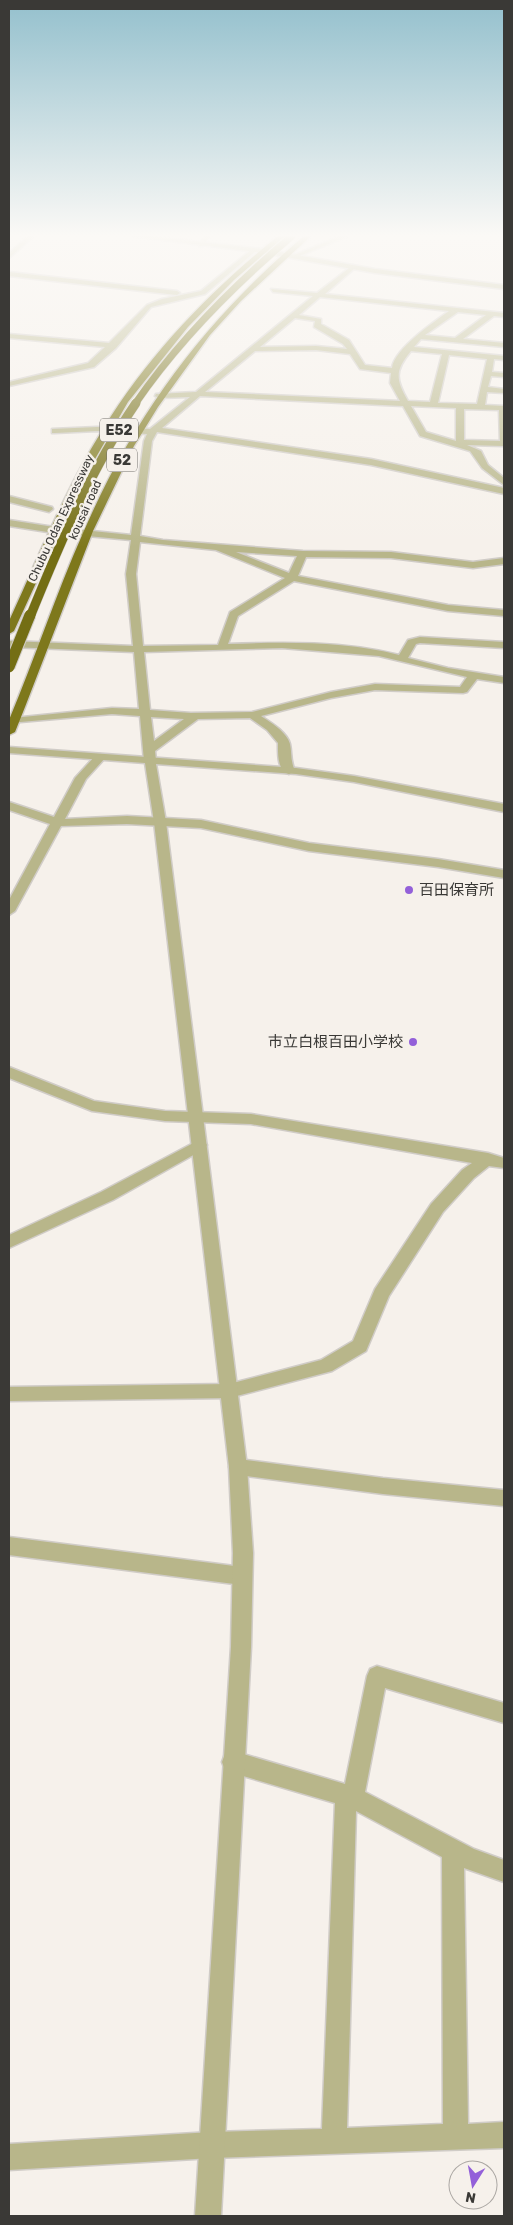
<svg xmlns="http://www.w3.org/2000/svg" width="513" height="2225" font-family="Rubik,'Noto Sans JP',sans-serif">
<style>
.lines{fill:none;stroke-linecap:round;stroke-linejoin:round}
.minor-casing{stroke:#d0ccc7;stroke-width:3}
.tertiary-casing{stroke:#d0ccc7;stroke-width:3}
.trunk-casing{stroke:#d0ccc7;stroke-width:3}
.minor{fill:#b8b68a;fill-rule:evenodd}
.tertiary{fill:#b8b68a;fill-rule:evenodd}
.trunk{fill:#7e781c;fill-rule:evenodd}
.motorway-bridge-far2-casing{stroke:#d0ccc7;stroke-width:8;stroke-linecap:butt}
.motorway-bridge-far1-casing{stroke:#d0ccc7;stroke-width:10;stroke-linecap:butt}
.motorway-bridge-casing{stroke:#d0ccc7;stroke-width:13;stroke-linecap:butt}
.motorway-bridge-far2{stroke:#746e14;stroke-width:7}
.motorway-bridge-far1{stroke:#746e14;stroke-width:9}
.motorway-bridge{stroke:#746e14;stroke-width:11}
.poi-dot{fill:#9360d9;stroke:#f6f1eb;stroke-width:2}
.labels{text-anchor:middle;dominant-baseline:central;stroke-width:5;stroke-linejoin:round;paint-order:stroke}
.far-street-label{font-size:12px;fill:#3a3936;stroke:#f6f1eb}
.shield{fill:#f6f1eb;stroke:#72706c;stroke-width:1}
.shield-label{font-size:14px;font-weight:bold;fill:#3a3936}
.poi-label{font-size:15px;fill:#3a3936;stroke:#f6f1eb;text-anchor:start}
</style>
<rect width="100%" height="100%" fill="#f6f1eb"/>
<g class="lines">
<!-- minor casing -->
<g class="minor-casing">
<g id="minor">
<polygon points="28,236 34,236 9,258 9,253"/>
<polygon points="204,236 210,236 203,246 199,246"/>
<polygon points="340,236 348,236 297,257 292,256"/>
<polygon points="252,249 257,250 205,294 151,307 116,348 94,367 9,386 9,382 88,363 105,347 9,338 9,334 109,343 147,305 162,299 201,291"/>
<path d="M353,265L355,268L325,294L504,313V317L494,316L463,339L504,343V347L421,339L414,347L504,356V360L494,359L492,372L504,373V377L491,376L488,387L504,389V393L487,392L485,405L504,406V446L467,445L481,451L488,465L504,478V485L482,468L470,451L420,436L403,406L200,396L162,428L371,459L504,488V494L371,465L157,432L152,441L140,536L163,540L303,551L391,552L473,562L504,558V564L473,568L391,558L306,557L298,576L448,605L504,610V616L448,611L294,581L238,616L228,644C285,642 344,641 399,655L408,640L420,637L504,642V648L420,643L416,644L408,658L448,668L504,677V683L477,679L467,692L463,693L375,690L331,698L261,716C270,722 287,732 290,744C292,753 290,760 295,771L289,774C277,771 278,753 278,743L267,730L250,718L198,719L155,751L156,761L150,764L144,761L140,716L112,714L9,723V719L13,718L112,708L139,709L134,652L9,647V641L133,646L126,574L131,540L54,533L49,530L54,527L131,535L144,441L147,434L97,431L55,433H52V429L97,427L150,429L190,397L159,398L155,396L156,394L196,392L313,296L273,292L271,289L317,293ZM320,297L449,311C434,322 394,349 392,368L365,365L349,340L321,324V319L299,315ZM458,312L486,315L455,338L425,335ZM295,318L315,321L314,327L343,344L347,349L316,346L260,347ZM316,350L350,354L360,369L391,373L390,383L400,401L205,392L255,351ZM411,351L442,354L430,402L408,401C396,380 394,371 411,351ZM449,355L487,359L477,404L438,403ZM411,406L456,408V441L426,432ZM464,409L499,410L500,441L464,440ZM140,542L216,550L285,578L230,612L218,645L143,646L136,574ZM236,552L297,556L289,573ZM282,648L379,656L467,677L460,687L375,684L331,692L252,712L191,713L150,710L144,652ZM151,717L184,719L154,741Z"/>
<polygon points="9,272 177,291 180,293 177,295 9,276"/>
<polygon points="9,496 52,507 53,509 49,512 9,502"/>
<polygon points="100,754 106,757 86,779 65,819 127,816 201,820 309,843 438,859 504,870 504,878 438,867 309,851 201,828 127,824 61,826 15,911 9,915 9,900 50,824 9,810 9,802 54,817 75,778 96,755"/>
<polygon points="9,1067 94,1101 165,1111 251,1114 488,1153 504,1158 504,1168 489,1166 474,1178 443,1212 389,1296 366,1351 332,1371 229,1398 9,1401 9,1387 229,1384 321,1360 353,1341 375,1289 431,1204 462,1170 472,1163 251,1124 165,1121 92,1111 9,1078"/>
<polygon points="199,1140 204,1141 207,1145 204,1149 113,1200 9,1248 9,1235 101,1192"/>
<polygon points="238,1459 383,1478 504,1490 504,1506 383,1494 238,1475 231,1473 229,1467 231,1461"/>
<polygon points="9,1537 242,1567 249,1570 252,1576 249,1582 242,1585 9,1555"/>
<path d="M377,1666L504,1703V1723L385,1688L365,1792L474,1849L504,1860V1882L464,1868L468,2124L504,2122V2148L212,2158L9,2170V2144L212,2132L322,2129L335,1803L233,1773L225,1770L222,1762L225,1754L233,1751L345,1784L367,1676L370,1669ZM356,1811L442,1857L443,2124L347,2128Z"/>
</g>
</g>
<!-- tertiary casing -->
<g class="tertiary-casing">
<g id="tertiary">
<polygon points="131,236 149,236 263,249 375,269 504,285 504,289 375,273 263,253"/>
<polygon points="9,520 54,527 59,530 54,533 9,526"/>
<polygon points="9,747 296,768 354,776 504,804 504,812 354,782 296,774 156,764 166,822 247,1467 253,1553 251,1647 221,2216 195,2216 231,1647 233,1553 229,1467 154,822 145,763 9,753"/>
</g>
</g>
<!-- trunk casing -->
<g class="trunk-casing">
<g id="trunk">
<path d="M278,236H285L234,280L188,327L128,402L84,478L14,631L9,634V621C39,556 65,490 103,429C149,354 210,291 278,236Z"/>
<path d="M304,236H311L241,301L210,335L158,407L134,446L93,531L25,707L15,732L9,735V720C35,658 56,594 83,533C134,415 206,319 304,236Z"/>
</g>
</g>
<!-- minor -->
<use href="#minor" class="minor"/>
<!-- tertiary -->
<use href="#tertiary" class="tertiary"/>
<!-- trunk -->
<use href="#trunk" class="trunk"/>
<!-- motorway-bridge-far2 casing -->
<g class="motorway-bridge-far2-casing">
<path id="motorway-bridge-far2" d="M135,404C179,340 233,286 292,236"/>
</g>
<!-- motorway-bridge-far1 casing -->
<g class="motorway-bridge-far1-casing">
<path id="motorway-bridge-far1" d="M30,617C60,543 91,469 136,403"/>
</g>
<!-- motorway-bridge casing -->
<g class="motorway-bridge-casing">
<polyline id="motorway-bridge" points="9,667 30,615"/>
</g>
<!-- motorway-bridge-far2 -->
<use href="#motorway-bridge-far2" class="motorway-bridge-far2"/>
<!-- motorway-bridge-far1 -->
<use href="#motorway-bridge-far1" class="motorway-bridge-far1"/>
<!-- motorway-bridge -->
<use href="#motorway-bridge" class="motorway-bridge"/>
</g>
<!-- sky -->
<linearGradient id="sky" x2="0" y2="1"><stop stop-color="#94c0cd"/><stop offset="0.43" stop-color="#fbf9f6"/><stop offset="1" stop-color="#fbf9f6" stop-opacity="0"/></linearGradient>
<rect width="513" height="547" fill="url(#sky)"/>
<!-- markers -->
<g class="poi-dot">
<circle cx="409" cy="890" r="5"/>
<circle cx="413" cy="1042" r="5"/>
</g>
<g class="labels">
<!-- far-street labels -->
<g class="far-street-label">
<text transform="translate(85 510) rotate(-66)">kousai road</text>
<text transform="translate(61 518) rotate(-65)">Chubu Odan Expressway</text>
</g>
<!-- shield labels -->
<g class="shield">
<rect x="100" y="418.5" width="38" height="23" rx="4"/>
<rect x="107" y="448.5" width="30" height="23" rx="4"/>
</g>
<g class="shield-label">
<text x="119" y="430">E52</text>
<text x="122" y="460">52</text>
</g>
<!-- poi labels -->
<g class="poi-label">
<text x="419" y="890">百田保育所</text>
<text x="403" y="1042" text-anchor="end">市立白根百田小学校</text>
</g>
</g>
<!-- border -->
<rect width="513" height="2225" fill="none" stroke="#3a3936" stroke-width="20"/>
<!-- north arrow -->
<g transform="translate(473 2185) rotate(191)"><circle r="24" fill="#f6f1eb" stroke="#aba7a3"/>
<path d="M0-4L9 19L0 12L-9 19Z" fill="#9360d9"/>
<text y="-8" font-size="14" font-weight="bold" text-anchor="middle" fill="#3a3936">N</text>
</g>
</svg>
